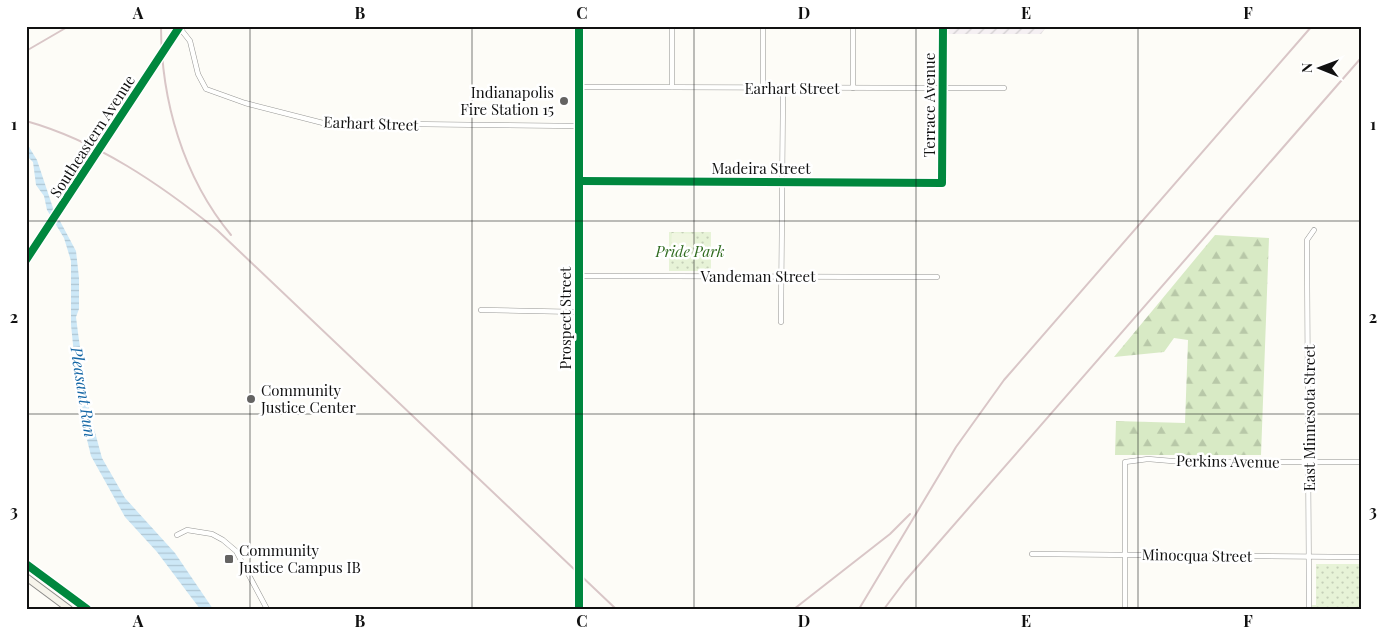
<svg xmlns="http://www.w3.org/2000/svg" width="1387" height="635" font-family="'Playfair Display',serif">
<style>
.industrial{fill:url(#industrial-furrows)}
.green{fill:url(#green-dots)}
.forest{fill:url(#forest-firs)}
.pitch{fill:#f0f6e1}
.water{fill:url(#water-rules)}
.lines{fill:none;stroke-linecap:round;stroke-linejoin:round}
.street-casing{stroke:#979795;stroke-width:5.5}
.secondary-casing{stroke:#8e8d8b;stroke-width:8}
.primary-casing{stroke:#858482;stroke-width:9}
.street{stroke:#fffffe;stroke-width:4.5}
.secondary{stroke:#f6f4eb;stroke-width:6}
.primary{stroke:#ede9dc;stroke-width:8}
.rail{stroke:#d9c6c7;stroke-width:2}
.cycleway-casing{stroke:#fff;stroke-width:11}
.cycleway{stroke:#00873e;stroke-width:8}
.grid{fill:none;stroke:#111;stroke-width:1;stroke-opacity:0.55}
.poi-dot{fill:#646362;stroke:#fff;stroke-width:2}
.labels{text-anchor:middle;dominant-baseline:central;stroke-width:5;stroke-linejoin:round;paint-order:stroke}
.street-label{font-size:15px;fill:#111;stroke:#fff}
.poi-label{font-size:15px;fill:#111;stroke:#fff;text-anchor:start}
.park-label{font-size:15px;font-style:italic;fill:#2f6b1f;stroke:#fff}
.water-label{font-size:16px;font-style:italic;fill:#1768a6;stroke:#fff}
.neatline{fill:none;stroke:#111;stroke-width:2}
.grid-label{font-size:16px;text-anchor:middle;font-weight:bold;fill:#111}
</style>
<defs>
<pattern id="industrial-furrows" width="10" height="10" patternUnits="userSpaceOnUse" patternTransform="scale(1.25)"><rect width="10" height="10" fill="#f5f0f3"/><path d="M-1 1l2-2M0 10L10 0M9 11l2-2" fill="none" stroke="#d1cdcf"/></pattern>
<pattern id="green-dots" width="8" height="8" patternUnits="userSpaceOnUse" patternTransform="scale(1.25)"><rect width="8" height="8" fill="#e7f3d7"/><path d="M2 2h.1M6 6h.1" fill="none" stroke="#c5cfb8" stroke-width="1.8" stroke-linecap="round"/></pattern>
<pattern id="forest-firs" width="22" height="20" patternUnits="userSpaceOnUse" patternTransform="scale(1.25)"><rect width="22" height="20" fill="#d8eac5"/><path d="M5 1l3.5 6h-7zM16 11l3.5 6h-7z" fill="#b8c8a8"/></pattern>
<pattern id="water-rules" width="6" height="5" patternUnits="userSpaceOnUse" patternTransform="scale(1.25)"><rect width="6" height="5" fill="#cde8f7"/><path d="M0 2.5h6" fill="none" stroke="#afc6d3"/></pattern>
</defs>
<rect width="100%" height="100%" fill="#fdfcf7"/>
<!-- industrial -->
<polygon class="industrial" points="947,26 1047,26 1041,34 947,34"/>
<!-- green -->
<g class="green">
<rect x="669" y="232" width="42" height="39"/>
<polygon points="1316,564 1361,564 1361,609 1312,609 1312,605 1316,605"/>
</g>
<!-- forest -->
<polygon class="forest" points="1215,235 1269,238 1261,455 1115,455 1116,421 1185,423 1188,340 1174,338 1164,352 1114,357"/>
<!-- pitch -->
<polygon class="pitch" points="672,233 694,234 694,247 671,247"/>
<!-- water -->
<polygon class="water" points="26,142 37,160 53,208 76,251 79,278 79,309 76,317 78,333 90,414 102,458 125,498 175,553 213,609 200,609 157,552 125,517 91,456 80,411 75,364 71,325 71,261 64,238 47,210 44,196 36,185 33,162 26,155"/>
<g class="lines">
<!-- street casing -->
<g class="street-casing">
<g id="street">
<polyline points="853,26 853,88"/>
<polyline points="179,27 190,41 198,74 206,89 245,103 323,123 579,126"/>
<polyline points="579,87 1004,88"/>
<polyline points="672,87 672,26"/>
<polyline points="763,88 763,26"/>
<polyline points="579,181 942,183 943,26"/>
<polyline points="579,276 937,277"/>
<polyline points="481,310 579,312"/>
<polyline points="781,322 783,88"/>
<polyline points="177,535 187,530 212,534 223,540 236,551 267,609"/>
<polyline points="1032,554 1361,557"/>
<polyline points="1125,609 1125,462 1148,459 1184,462 1361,462"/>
<polyline points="1309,609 1307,240 1314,230"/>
</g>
</g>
<!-- secondary casing -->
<g class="secondary-casing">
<g id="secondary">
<polyline points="26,577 69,609"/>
<polyline points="579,609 579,26"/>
</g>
</g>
<!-- primary casing -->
<g class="primary-casing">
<polyline id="primary" points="26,260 180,26"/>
</g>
<!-- street -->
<use href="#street" class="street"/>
<!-- secondary -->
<use href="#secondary" class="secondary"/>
<!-- primary -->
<use href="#primary" class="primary"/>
<!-- rail -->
<g class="rail">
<path d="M161,26C161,100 183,177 231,235"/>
<polyline points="26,51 69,26"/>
<path d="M26,121C97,141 160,184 217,230L616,609"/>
<polyline points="794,609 890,534 910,514"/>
<polyline points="859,609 956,447 1004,380 1312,26"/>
<polyline points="884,609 905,581 1361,58"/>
</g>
<!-- cycleway casing -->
<g class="cycleway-casing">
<g id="cycleway">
<polyline points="579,181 942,183 943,26"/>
<polyline points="26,260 180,26"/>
<polyline points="26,564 87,609"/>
<polyline points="579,609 579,26"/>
</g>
</g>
<!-- cycleway -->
<use href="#cycleway" class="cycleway"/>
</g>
<!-- grid -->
<path class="grid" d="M250,26V609M472,26V609M694,26V609M916,26V609M1138,26V609M26,221H1361M26,414H1361"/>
<!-- markers -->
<g class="poi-dot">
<circle cx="564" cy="101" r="5"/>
<circle cx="251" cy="399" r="5"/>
<rect x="224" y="554" width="10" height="10" rx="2.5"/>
</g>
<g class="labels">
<!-- street labels -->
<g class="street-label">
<text x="792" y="88">Earhart Street</text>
<text transform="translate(929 105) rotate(-90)">Terrace Avenue</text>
<text transform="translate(371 123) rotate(2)">Earhart Street</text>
<text transform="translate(92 136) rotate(-57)">Southeastern Avenue</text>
<text x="761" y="168">Madeira Street</text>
<text x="758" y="276">Vandeman Street</text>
<text transform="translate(565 318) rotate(-90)">Prospect Street</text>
<text transform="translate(1309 418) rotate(-90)">East Minnesota Street</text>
<text transform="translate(1228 461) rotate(1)">Perkins Avenue</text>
<text transform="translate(1197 555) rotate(1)">Minocqua Street</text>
</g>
<!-- poi labels -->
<g class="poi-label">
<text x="554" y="92" text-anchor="end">Indianapolis<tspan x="554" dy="17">Fire Station 15</tspan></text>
<text x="261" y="390">Community<tspan x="261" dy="17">Justice Center</tspan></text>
<text x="239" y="550">Community<tspan x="239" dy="17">Justice Campus IB</tspan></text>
</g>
<!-- park labels -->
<g class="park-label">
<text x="690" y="251">Pride Park</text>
</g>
<!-- water labels -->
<g class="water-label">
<text transform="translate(84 392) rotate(81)">Pleasant Run</text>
</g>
</g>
<!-- border -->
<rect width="1387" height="635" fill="none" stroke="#ffffff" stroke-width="55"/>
<!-- north arrow -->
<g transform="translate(1320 68) rotate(271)" stroke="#ffffff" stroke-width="4" paint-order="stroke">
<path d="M0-4L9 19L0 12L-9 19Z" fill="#111111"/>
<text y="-8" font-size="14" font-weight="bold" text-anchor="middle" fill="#111111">N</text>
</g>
<rect x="28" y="28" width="1332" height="580" class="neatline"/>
<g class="grid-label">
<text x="138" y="19">A</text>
<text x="360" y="19">B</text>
<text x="582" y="19">C</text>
<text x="804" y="19">D</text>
<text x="1026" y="19">E</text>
<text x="1248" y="19">F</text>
<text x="14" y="130">1</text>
<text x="1373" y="130">1</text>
<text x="14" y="323">2</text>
<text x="1373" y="323">2</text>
<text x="14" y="517">3</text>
<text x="1373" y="517">3</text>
<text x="138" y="627">A</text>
<text x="360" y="627">B</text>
<text x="582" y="627">C</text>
<text x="804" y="627">D</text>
<text x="1026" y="627">E</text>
<text x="1248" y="627">F</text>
</g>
</svg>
